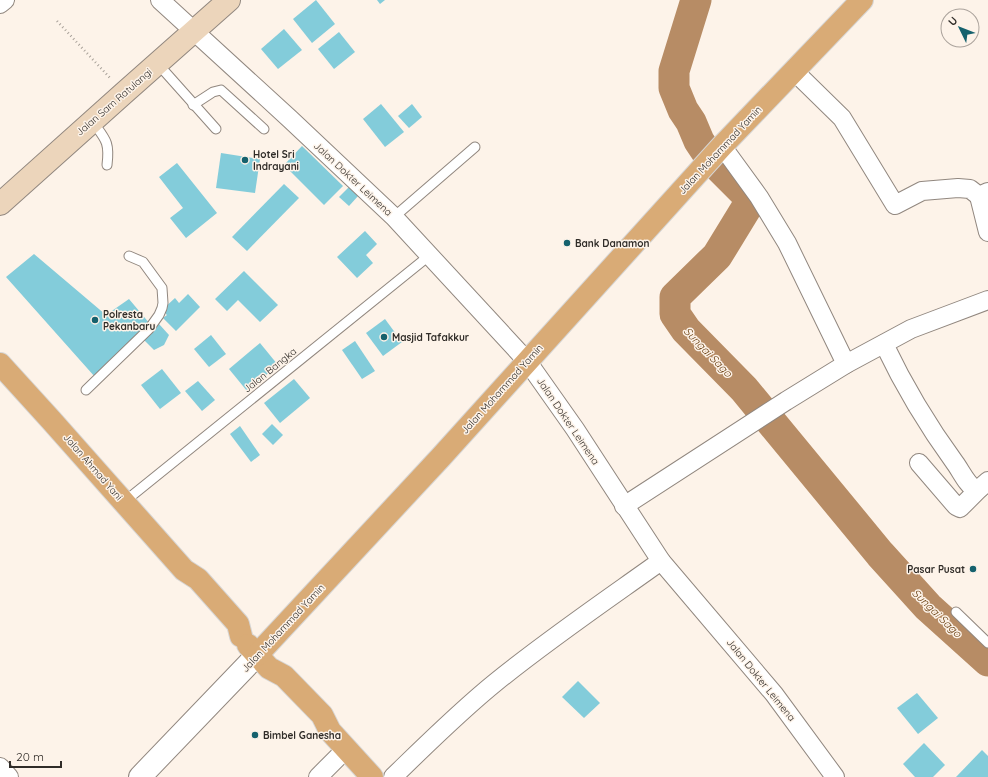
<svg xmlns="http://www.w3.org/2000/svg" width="988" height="777" font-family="Quicksand,sans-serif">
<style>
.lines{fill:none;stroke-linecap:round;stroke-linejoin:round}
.river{stroke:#b78c65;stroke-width:31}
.building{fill:#83ccda}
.service-casing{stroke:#91877f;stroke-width:11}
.minor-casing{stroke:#91877f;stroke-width:20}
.tertiary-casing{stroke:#91877f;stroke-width:24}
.secondary-casing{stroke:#91877f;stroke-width:24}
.primary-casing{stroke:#d6d5d4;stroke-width:24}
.path{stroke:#a8a199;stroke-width:2.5;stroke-dasharray:1 3;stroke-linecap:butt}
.service{stroke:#fff;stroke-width:9}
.minor{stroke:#fff;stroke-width:18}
.tertiary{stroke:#fff;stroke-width:22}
.secondary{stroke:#ecd5bb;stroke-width:22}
.primary{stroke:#d9ab76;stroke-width:22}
.poi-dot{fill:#15616d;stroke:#fdf3e9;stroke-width:1.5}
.labels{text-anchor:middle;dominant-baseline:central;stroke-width:3;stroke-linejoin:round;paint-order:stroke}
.street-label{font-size:10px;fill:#302c28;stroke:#fdf3e9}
.poi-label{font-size:10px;font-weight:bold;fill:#302c28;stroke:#fdf3e9;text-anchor:start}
.water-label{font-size:11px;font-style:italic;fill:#693e0f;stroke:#fdf3e9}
</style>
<rect width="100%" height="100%" fill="#fdf3e9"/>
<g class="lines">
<!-- river -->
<polyline class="river" points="696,0 674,71 674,88 683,110 691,122 699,141 711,159 747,195 749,201 747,207 717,256 675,297 675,314 686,330 744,389 880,554 928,607 988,661"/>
</g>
<!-- building -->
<g class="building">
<polygon points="316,0 335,24 312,43 293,19"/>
<polygon points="377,0 385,0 380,4"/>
<polygon points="284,29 302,50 278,69 261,49"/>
<polygon points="339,32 355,52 334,69 318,49"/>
<polygon points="381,104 404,132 385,147 363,119"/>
<polygon points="412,104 422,117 409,128 398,116"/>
<polygon points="302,146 343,186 324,205 284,165"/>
<polygon points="221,153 260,159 255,193 216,188"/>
<polygon points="177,163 217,213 186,238 170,218 183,208 159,177"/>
<polygon points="284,184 299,198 247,251 232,237"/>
<polygon points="350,186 359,195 349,206 339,197"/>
<polygon points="365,231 377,244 366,255 373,263 357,278 337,257"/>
<polygon points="34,254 106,315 129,299 150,324 95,377 6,277"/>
<polygon points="244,271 278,305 260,322 238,300 227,311 215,299"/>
<polygon points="188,294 200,307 176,331 163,318 167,315 162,310 175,298 179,303"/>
<polygon points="385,319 402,342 383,356 366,333"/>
<polygon points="159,324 169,335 164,345 154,350 143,339"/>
<polygon points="211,335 226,354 209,367 194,349"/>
<polygon points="355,341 375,371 362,379 342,350"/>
<polygon points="260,343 278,365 247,391 229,369"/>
<polygon points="162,369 181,393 160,409 141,385"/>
<polygon points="294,379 310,398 280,423 264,403"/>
<polygon points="198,381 215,400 202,411 185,391"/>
<polygon points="272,424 283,435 273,445 262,434"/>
<polygon points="240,426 260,455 251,462 230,434"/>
<polygon points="578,681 600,703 584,718 562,697"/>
<polygon points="917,693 938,718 918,734 897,708"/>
<polygon points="924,743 945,765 933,777 915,777 903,764"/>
<polygon points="982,750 988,756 988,777 956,777"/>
</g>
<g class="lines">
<!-- service casing -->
<g class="service-casing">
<g id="service">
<polyline points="158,64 216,129"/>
<polyline points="193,105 213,92 221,90 264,129"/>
<path d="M92,121C105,139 110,141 107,165"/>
<polyline points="394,217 475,147"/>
<polyline points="86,390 149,329 159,315 162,308 163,303 162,288 143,262 129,256"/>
<polyline points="124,502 430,255"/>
<polyline points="956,612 988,643"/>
</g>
</g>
<!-- minor casing -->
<g class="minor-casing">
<g id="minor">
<polyline points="160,0 290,119 394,217 527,361 575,429 661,561 774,694 835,777"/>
<polyline points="0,4 5,0"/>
<polyline points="794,71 842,118 895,205 922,191 958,188 970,189 979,196 988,192"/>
<polyline points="722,146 759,197 787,243 846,364"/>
<polyline points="979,196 988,232"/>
<path d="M884,344C904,386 928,426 955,463C961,471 967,485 976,490L980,488L988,481"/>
<polyline points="919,463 956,506 960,508 980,488"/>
<polyline points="624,506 786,401 846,364 911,329 988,300"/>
<polyline points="0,767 9,777"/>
<polyline points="318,777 346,749"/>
<path d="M393,777C426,745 460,711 496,682C549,639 605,601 661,561"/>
</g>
</g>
<!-- tertiary casing -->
<g class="tertiary-casing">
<polyline id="tertiary" points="140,777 257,655"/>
</g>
<!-- secondary casing -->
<g class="secondary-casing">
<polyline id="secondary" points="0,204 124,93 229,0"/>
</g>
<!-- primary casing -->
<g class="primary-casing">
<g id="primary">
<polyline points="0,364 51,420 184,570 198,579 238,624 241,636"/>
<polyline points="248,645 269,668 284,676 322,715 330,731 372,777"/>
<polyline points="257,655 441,457 722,146 862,0"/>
</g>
</g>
<!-- path -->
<polyline class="path" points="57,21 111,79"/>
<!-- service -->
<use href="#service" class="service"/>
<!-- minor -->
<use href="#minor" class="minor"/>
<!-- tertiary -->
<use href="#tertiary" class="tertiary"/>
<!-- secondary -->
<use href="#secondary" class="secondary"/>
<!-- primary -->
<use href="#primary" class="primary"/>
</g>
<!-- markers -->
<g class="poi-dot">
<circle cx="245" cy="160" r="4"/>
<circle cx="567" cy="243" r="4"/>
<circle cx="95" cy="320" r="4"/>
<circle cx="384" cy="337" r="4"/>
<circle cx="973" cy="569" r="4"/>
<circle cx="255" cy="735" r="4"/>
</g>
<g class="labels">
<!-- street labels -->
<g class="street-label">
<text transform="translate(114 102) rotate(-41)">Jalan Sam Ratulangi</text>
<text transform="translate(720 150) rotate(-47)">Jalan Mohammad Yamin</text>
<text transform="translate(353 179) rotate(43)">Jalan Dokter Leimena</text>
<text transform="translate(270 370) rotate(-39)">Jalan Bangka</text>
<text transform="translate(502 389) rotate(-48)">Jalan Mohammad Yamin</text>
<text transform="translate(568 421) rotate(56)">Jalan Dokter Leimena</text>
<text transform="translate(93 467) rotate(49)">Jalan Ahmad Yani</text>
<text transform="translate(283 628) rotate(-47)">Jalan Mohammad Yamin</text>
<text transform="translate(761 680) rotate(51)">Jalan Dokter Leimena</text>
</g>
<!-- poi labels -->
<g class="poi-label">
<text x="253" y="154">Hotel Sri<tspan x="253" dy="12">Indrayani</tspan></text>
<text x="575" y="243">Bank Danamon</text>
<text x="103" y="314">Polresta<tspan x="103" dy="12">Pekanbaru</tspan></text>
<text x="392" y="337">Masjid Tafakkur</text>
<text x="965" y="569" text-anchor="end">Pasar Pusat</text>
<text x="263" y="735">Bimbel Ganesha</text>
</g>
<!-- water labels -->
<g class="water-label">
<text transform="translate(708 352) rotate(46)">Sungai Sago</text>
<text transform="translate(937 613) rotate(44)">Sungai Sago</text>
</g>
</g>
<!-- north arrow -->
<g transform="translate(960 28) rotate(313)"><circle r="19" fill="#fdf3e9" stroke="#aba39c"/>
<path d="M0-3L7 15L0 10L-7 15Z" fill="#15616d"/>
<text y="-6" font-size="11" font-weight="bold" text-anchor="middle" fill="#302c28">U</text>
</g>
<!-- scale -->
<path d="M10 761v6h51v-6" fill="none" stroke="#302c28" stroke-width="2"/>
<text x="16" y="761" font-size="12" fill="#302c28" stroke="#fdf3e9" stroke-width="3" paint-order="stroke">20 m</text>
</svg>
